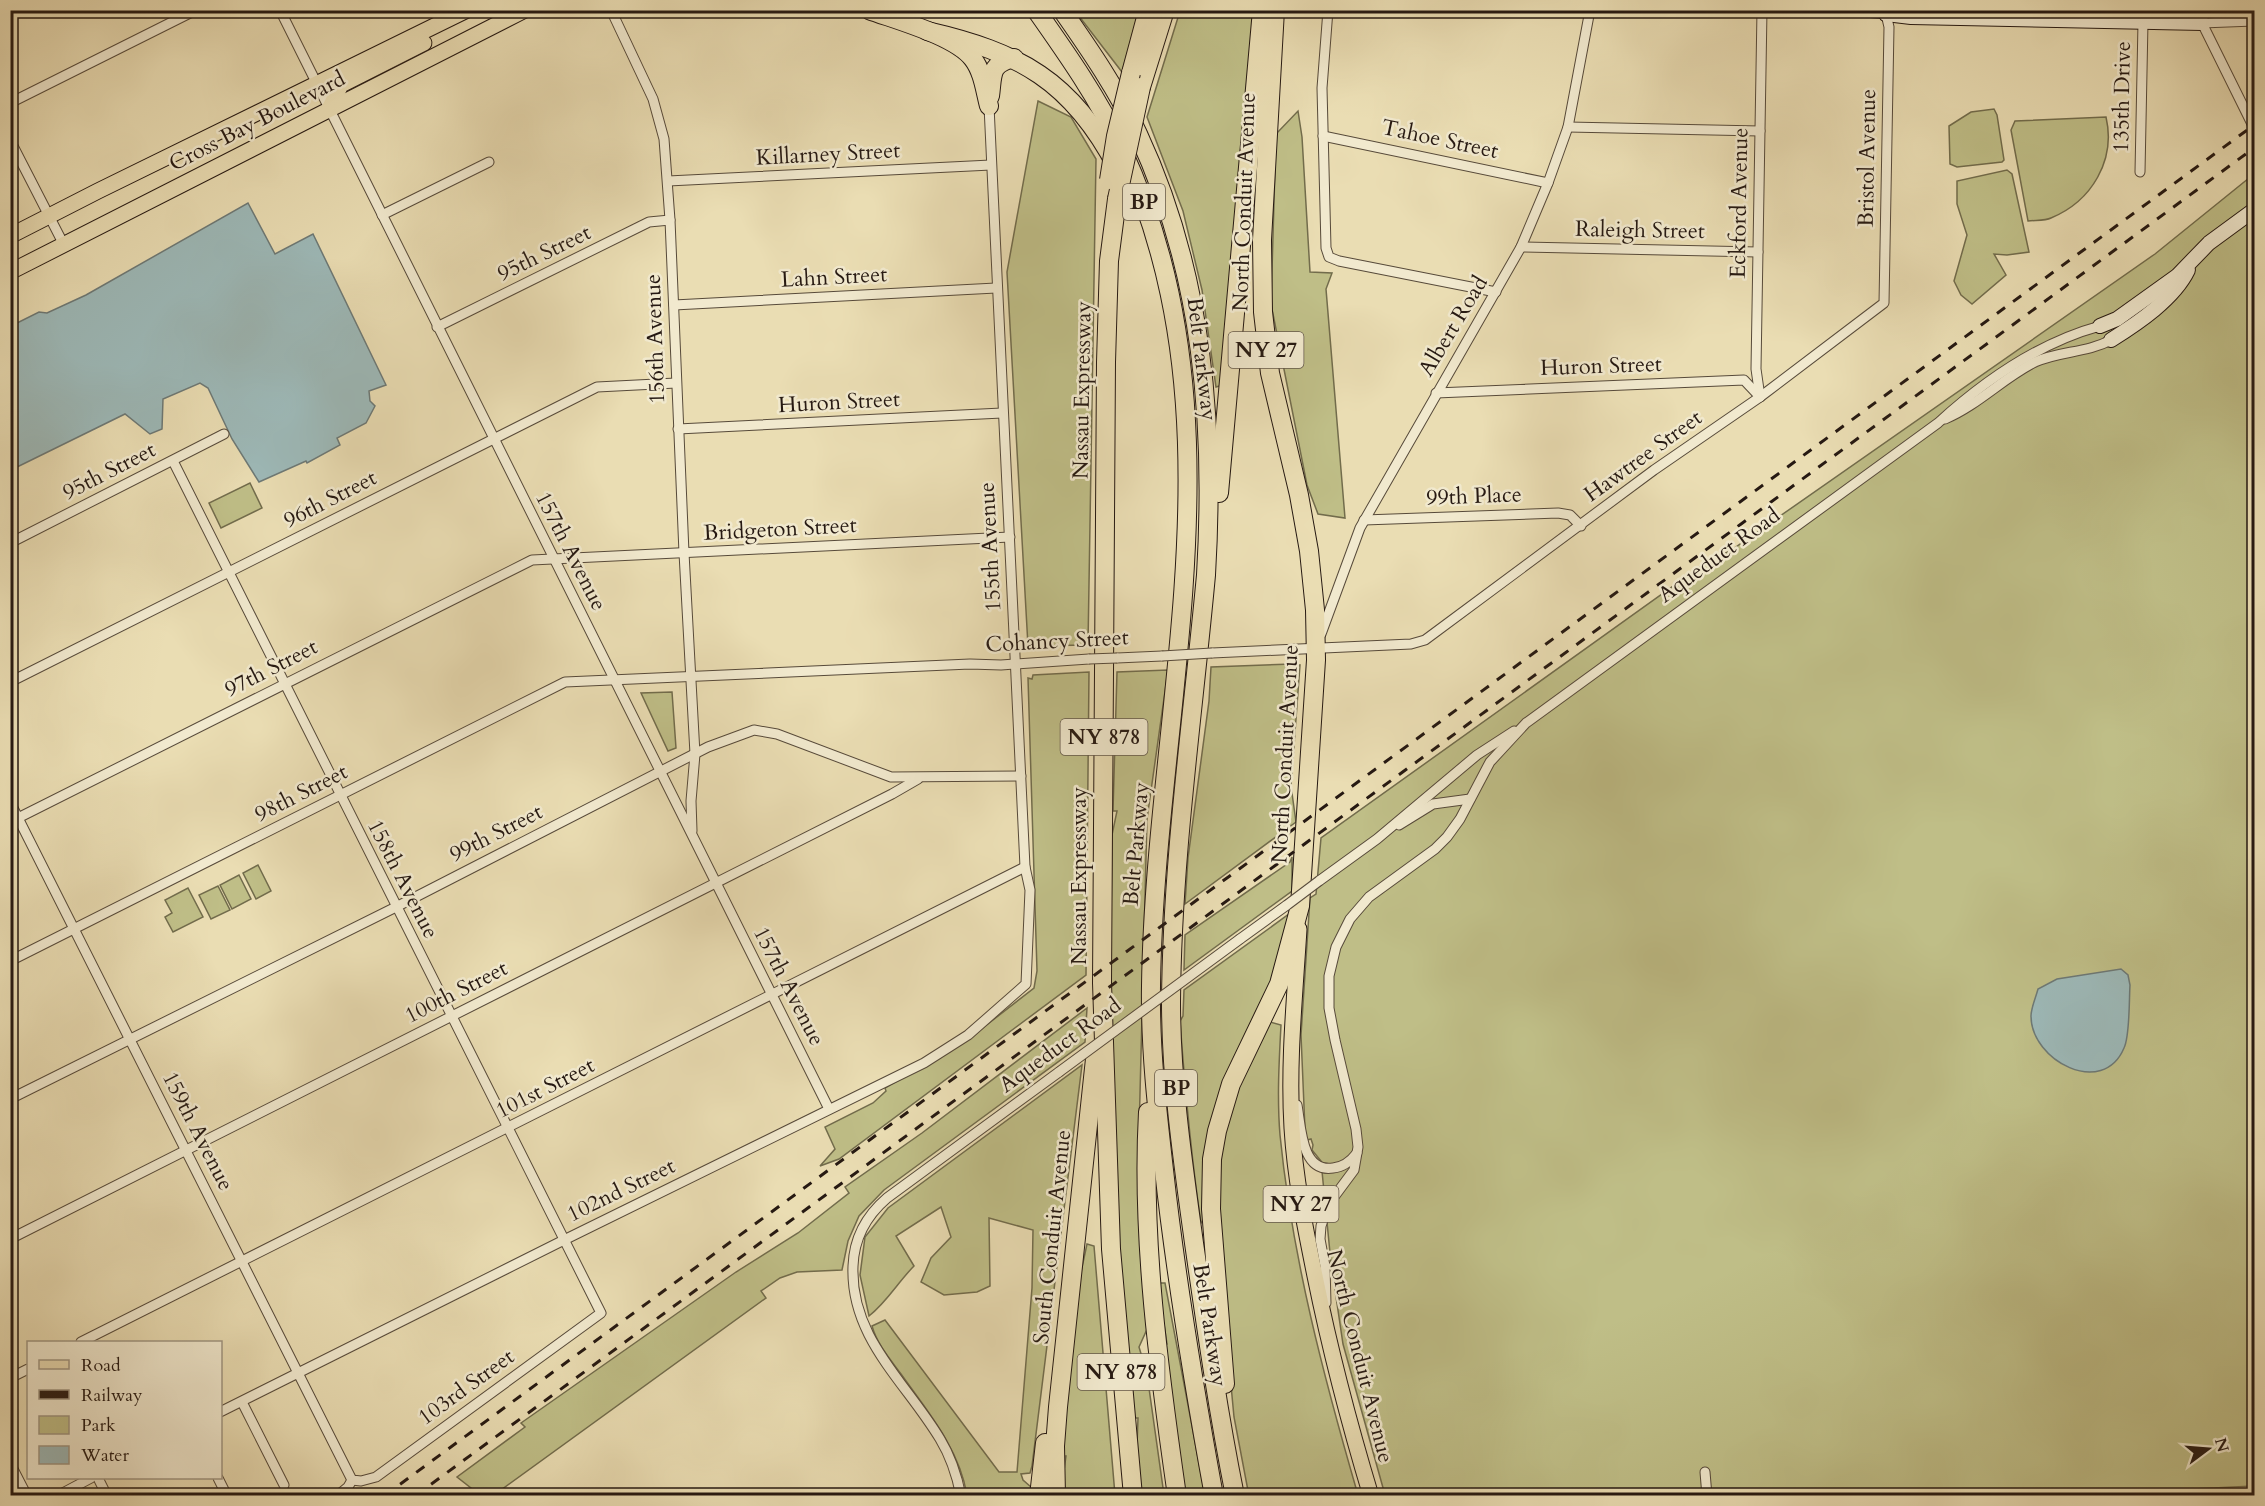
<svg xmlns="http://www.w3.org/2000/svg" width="2265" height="1506" font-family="Cardo,serif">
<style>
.green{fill:#bfbe87;stroke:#726c4c;stroke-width:1.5}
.water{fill:#9db9b8;stroke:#6d7976;stroke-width:1.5}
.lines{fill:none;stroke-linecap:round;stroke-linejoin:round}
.street-casing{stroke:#574a3a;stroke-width:11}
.secondary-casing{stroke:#261912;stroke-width:16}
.primary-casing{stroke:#261912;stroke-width:17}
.highway-casing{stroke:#261912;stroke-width:20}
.street{stroke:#f1e9ce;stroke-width:9}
.secondary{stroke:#f1e9ce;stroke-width:14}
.primary{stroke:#eaddb3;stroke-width:15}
.highway{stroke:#eaddb3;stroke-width:18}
.rail{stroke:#261912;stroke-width:3;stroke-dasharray:10 10;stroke-linecap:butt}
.street-bridge-casing{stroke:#574a3a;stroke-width:11;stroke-linecap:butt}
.highway-bridge-casing{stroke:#261912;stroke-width:20;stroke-linecap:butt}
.street-bridge{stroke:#f1e9ce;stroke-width:9}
.highway-bridge{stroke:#eaddb3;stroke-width:18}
.labels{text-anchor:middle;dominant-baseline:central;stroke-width:5;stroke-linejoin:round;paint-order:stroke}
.shield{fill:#f1e9ce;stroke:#63574a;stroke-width:1.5}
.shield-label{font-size:21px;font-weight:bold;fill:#261912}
.street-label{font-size:22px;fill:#261912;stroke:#f1e9ce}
</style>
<rect width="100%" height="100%" fill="#eaddb3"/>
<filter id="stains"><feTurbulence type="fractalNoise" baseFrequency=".00333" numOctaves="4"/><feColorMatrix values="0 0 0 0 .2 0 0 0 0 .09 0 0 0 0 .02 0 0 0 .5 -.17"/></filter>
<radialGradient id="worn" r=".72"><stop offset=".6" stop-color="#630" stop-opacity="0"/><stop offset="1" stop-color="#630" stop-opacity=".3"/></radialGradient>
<!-- green -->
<g class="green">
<polygon points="1075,11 1139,11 1122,72"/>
<polygon points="1180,11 1256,11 1223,385 1216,387 1202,290 1183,211 1147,117"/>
<polygon points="1038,101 1071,117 1096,159 1088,645 1028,646 1007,272"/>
<polygon points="1994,109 1997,115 2004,160 2002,162 1957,167 1950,164 1949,126 1971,112"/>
<polygon points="1298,111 1302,137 1310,272 1332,273 1326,289 1345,518 1318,514 1307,485 1271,304 1276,134"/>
<path d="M2106,117C2116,160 2092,201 2051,218C2045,221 2035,220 2028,221L2011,130L2015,121Z"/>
<polygon points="2007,170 2012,174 2029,252 2007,255 1994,254 2006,275 1972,304 1961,295 1954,281 1967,235 1957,204 1957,181"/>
<polygon points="2254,174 2254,1486 2050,1496 1385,1495 1343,1344 1331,1263 1321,1161 1312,1150 1313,1145 1311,1139 1307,1140 1305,1130 1301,1035 1310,898 1316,894 1321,838 1711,559 1730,551 2155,254"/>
<polygon points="250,483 262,508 221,528 209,503"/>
<polygon points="1292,664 1300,665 1291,786 1296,822 1185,904 1188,858 1209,701 1211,667"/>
<polygon points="1168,670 1147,819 1139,1133 1148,1327 1139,1347 1147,1374 1164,1495 1141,1495 1137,1446 1138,1418 1133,1418 1116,1204 1110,1010 1112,835 1117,811 1113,811 1117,672"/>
<polygon points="1089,672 1086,975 839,1159 820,1166 835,1149 825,1127 873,1103 886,1091 885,1088 966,1041 1034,988 1037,971 1028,678 1032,679 1033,675"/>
<polygon points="672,692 676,748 668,751 641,693"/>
<polygon points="1292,857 1292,891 1184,970 1185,935 1290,862"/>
<polygon points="258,865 271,891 256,899 243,873"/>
<polygon points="239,875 251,899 232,909 220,885"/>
<polygon points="218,886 230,910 211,919 199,895"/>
<polygon points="188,888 203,917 173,932 165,917 172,913 165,900"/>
<path d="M1289,914L1282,957L1243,1046L1207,1215L1201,1223C1191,1156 1185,1089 1180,1021L1183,1016L1184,990Z"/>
<polygon points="1087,1008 1085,1042 884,1190 859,1216 848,1241 842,1270 797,1272 780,1278 761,1291 766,1298 494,1495 480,1495 457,1477 525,1427 521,1423 736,1272 798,1233 849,1193 845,1187 922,1133"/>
<path d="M1266,1021L1281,1025C1279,1062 1277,1099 1280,1135C1292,1257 1324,1378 1358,1495L1249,1496L1234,1417L1219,1257V1139L1232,1095Z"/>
<path d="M1082,1065L1032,1466L1030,1473L1021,1474L1023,1480L1031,1487L1030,1495H967C959,1448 928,1412 901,1374C890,1359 877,1344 872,1326L885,1320L999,1472H1017L1032,1288L1033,1230L989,1218L990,1286L977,1292L944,1295L921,1282L931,1258L951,1237L941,1207L896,1236L914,1266C898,1282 887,1302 869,1316L860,1275L865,1237L888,1208Z"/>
<polygon points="1087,1244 1094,1246 1115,1495 1063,1495 1062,1485 1066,1456 1060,1456 1077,1291"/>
<polygon points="1158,1283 1165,1283 1205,1495 1183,1495 1162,1346 1167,1344 1164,1324 1160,1323"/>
</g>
<!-- water -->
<g class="water">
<polygon points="248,203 275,254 313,234 386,385 369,391 370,401 375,406 366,423 337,438 340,445 307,463 306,461 259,482 232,439 208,388 200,383 163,399 162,429 150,434 125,414 11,470 11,326 39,312 47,313 86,295"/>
<path d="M2121,969L2128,975L2130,985C2129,1000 2130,1036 2124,1048C2103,1098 2031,1061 2031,1016C2031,1008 2036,997 2038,989L2057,979Z"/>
</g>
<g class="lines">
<!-- street casing -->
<g class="street-casing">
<g id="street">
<polyline points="280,10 829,1109"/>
<polyline points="611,10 653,99 664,139 670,220 684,553 695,754 691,801 692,831"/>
<polyline points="1328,10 1322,88 1326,248 1329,257 1339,261 1496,292"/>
<polyline points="2254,21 2202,23 2254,128"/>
<polyline points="10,103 196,10"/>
<polyline points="1568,127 1760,131"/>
<polyline points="1323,136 1548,183"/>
<polyline points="10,140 64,245"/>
<polyline points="2140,172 2143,22"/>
<polyline points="668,181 991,165"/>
<polyline points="382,215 489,162"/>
<polyline points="1521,247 1758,252"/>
<polyline points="674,305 996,288"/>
<polyline points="437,327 649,222 670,220"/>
<polyline points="1436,393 1744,380 1760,397"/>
<polyline points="1760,397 1756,369 1762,10"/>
<path d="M1945,419C1978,405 2003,378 2035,362C2059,351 2087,353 2111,340"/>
<polyline points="678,429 1002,413"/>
<polyline points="1364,520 1558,513 1570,515 1581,526"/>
<polyline points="10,543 224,434"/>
<polyline points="1321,634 1360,528 1521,247 1548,183 1568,127 1590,10"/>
<polyline points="1212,653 1411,644 1425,640 1654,470 1760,397 1884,303 1889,27 1886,14 1865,12 1786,10"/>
<polyline points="1117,658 1162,656"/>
<polyline points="10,682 597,387 676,383"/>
<polyline points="10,802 352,1480 361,1481 376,1477 601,1313 173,461"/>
<polyline points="10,822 532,560 1010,537"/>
<polyline points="1399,825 1433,804 1470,799"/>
<polyline points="1319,881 1377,839 1477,755 1514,731"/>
<polyline points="1240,939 1287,905"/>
<polyline points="10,961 565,682 970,664 1001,665 1089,659"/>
<polyline points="10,1099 396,907 708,747 754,730 777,734 891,777 1021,776"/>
<path d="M1297,1105C1301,1126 1301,1173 1333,1168C1343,1167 1351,1161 1357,1153"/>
<polyline points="10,1239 892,794 918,779"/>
<path d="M1326,1303L1325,1266L1320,1239L1321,1226L1328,1205L1354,1170L1358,1147L1356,1129L1335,1040L1329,1008V976L1336,947L1350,919L1369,897L1435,849L1447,837L1460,819L1490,762L1526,723L1938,423C1985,380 2038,343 2100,326"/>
<polyline points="81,1342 1025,867"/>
<polyline points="10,1378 28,1369"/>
<polyline points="242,1402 284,1485"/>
<polyline points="220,1412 564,1240 924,1063 968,1035 1026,984 1030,890 1025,867 989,106"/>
<polyline points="10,1463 27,1496"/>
<polyline points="1705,1472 1707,1496"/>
<polyline points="98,1478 107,1496"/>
<polyline points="218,1478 227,1496"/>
<polyline points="57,1496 91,1478"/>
<polyline points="337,1496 348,1487 352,1480"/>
<path d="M961,1496C957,1476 951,1457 940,1439C906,1382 850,1338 853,1266C854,1238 866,1216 887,1198L1059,1072"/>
</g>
</g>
<!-- secondary casing -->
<g class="secondary-casing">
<g id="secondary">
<polyline points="1885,10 1886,14 1911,17 2202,23 2195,10"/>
<polyline points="2100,326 2117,319 2177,276 2209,243 2254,210"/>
<path d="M2111,340C2138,323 2174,299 2188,270"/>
</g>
</g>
<!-- primary casing -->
<g class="primary-casing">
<g id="primary">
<polyline points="329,109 341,85 424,43"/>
<polyline points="10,236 98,191 467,10"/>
<polyline points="10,272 525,10"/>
<path d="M1299,929C1295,995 1288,1062 1292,1128C1295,1178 1305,1227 1315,1276C1330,1350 1349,1423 1371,1496"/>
</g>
</g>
<!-- highway casing -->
<g class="highway-casing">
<g id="highway">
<path d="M869,10C896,20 956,36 973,59C983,72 985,91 989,106"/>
<path d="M1036,10C1067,54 1098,98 1121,147C1248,420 1155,702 1151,986C1150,1048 1157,1109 1164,1170C1176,1279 1194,1387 1214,1496"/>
<path d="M1062,10C1090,50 1118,91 1138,134C1203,273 1215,424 1206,575C1193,716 1172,859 1171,1002C1171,1082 1183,1163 1194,1243C1206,1327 1218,1412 1235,1496"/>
<path d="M927,31C1019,52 1072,81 1117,167"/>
<polyline points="1131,73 1148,10"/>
<polyline points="1141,87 1165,10"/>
<path d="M990,96C993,75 989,64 1014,58"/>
<polyline points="1117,199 1109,261 1106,362 1102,983 1111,1249 1133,1496"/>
<polyline points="1219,493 1262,10"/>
<path d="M1148,1112C1141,1238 1159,1371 1177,1496"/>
<polyline points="1225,1384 1211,1209 1212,1159 1217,1131 1231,1084 1279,984 1300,906 1316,660 1315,610 1309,551 1299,495 1270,373 1263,312 1262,240 1275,10"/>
<polyline points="1039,1496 1045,1443"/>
<polyline points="1056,1496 1055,1446 1058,1407 1095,1059"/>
</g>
</g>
<!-- street -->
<use href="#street" class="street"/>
<!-- secondary -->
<use href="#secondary" class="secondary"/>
<!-- primary -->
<use href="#primary" class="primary"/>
<!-- highway -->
<use href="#highway" class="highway"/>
<!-- rail -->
<g class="rail">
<polyline points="384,1496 2254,125"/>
<polyline points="415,1496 2254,148"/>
</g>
<!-- street-bridge casing -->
<g class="street-bridge-casing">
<g id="street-bridge">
<polyline points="1162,656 1212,653"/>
<polyline points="1089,659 1117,658"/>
<polyline points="1287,905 1319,881"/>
<polyline points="1059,1072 1240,939"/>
</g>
</g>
<!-- highway-bridge casing -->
<g class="highway-bridge-casing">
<g id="highway-bridge">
<polyline points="1109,180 1116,136 1131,73"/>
<polyline points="1117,199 1141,87"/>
</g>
</g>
<!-- street-bridge -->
<use href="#street-bridge" class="street-bridge"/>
<!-- highway-bridge -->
<use href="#highway-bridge" class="highway-bridge"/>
</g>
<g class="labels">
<!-- shield labels -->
<g class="shield">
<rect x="1123" y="184" width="42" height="36" rx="4.5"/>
<rect x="1228.5" y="332" width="75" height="36" rx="4.5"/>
<rect x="1060.5" y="719" width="87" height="36" rx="4.5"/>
<rect x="1155" y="1070" width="42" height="36" rx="4.5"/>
<rect x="1263.5" y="1186" width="75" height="36" rx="4.5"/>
<rect x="1077.5" y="1354" width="87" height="36" rx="4.5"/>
</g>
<g class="shield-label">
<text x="1144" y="202">BP</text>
<text x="1266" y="350">NY 27</text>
<text x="1104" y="737">NY 878</text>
<text x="1176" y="1088">BP</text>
<text x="1301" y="1204">NY 27</text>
<text x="1121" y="1372">NY 878</text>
</g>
<!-- street labels -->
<g class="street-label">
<text transform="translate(2122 97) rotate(-89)">135th Drive</text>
<text transform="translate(257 121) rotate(-27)">Cross Bay Boulevard</text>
<text transform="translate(1440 139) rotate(12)">Tahoe Street</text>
<text transform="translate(828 154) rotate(-3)">Killarney Street</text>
<text transform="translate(1867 158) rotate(-89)">Bristol Avenue</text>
<text transform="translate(1244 202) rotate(-88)">North Conduit Avenue</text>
<text transform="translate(1739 203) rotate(-89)">Eckford Avenue</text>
<text transform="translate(1640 230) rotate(1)">Raleigh Street</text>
<text transform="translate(544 253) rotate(-26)">95th Street</text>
<text transform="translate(834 277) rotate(-3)">Lahn Street</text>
<text transform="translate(1453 326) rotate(-59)">Albert Road</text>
<text transform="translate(655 339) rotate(-92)">156th Avenue</text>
<text transform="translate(1202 359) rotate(83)">Belt Parkway</text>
<text transform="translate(1601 366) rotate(-2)">Huron Street</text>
<text transform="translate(1082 390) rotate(-89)">Nassau Expressway</text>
<text transform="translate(839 402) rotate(-3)">Huron Street</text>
<text transform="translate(1643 456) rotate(-36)">Hawtree Street</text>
<text transform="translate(109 471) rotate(-27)">95th Street</text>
<text transform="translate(1474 496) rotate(-2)">99th Place</text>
<text transform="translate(330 499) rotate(-27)">96th Street</text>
<text transform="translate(780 529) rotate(-3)">Bridgeton Street</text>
<text transform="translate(990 547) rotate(-93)">155th Avenue</text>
<text transform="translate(571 551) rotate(63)">157th Avenue</text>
<text transform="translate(1719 555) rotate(-36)">Aqueduct Road</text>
<text transform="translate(1057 641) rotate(-3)">Cohancy Street</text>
<text transform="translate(271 668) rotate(-27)">97th Street</text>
<text transform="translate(1285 754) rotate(-87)">North Conduit Avenue</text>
<text transform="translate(301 793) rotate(-27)">98th Street</text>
<text transform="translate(496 833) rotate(-27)">99th Street</text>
<text transform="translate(1136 844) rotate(-85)">Belt Parkway</text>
<text transform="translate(1079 876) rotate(-90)">Nassau Expressway</text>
<text transform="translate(403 879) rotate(63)">158th Avenue</text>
<text transform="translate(789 986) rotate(63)">157th Avenue</text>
<text transform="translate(456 992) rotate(-27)">100th Street</text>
<text transform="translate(1060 1045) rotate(-36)">Aqueduct Road</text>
<text transform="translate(545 1088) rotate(-27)">101st Street</text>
<text transform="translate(198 1131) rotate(63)">159th Avenue</text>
<text transform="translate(621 1190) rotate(-26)">102nd Street</text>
<text transform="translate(1052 1237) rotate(-84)">South Conduit Avenue</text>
<text transform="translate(1210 1325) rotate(81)">Belt Parkway</text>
<text transform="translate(1360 1356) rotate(76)">North Conduit Avenue</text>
<text transform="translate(466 1387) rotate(-36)">103rd Street</text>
</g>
</g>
<!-- margin -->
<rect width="2265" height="1506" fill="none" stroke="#eaddb3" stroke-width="36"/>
<rect x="12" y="12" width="2241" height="1482" fill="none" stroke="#261912" stroke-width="3"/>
<rect x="18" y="18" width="2229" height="1470" fill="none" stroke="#261912" stroke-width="1.5"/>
<!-- legend -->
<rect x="27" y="1341" width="195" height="138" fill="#f1e9ce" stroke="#a09683" stroke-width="1.5"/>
<rect x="39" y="1360" width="30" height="9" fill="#eaddb3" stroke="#a09683" stroke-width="1.5"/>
<text x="81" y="1371" font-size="18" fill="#261912">Road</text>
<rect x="39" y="1390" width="30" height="9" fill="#261912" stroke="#a09683" stroke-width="1.5"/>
<text x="81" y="1401" font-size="18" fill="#261912">Railway</text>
<rect x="39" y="1416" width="30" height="18" fill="#bfbe87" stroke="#a09683" stroke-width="1.5"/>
<text x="81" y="1431" font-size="18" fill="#261912">Park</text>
<rect x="39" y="1446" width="30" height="18" fill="#9db9b8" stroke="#a09683" stroke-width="1.5"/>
<text x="81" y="1461" font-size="18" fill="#261912">Water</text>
<!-- north arrow -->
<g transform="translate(2208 1449) rotate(74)" stroke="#f1e9ce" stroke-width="4.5" paint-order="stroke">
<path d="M0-4.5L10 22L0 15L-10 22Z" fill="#261912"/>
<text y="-9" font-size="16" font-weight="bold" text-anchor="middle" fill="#261912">N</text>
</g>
<rect width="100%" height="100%" filter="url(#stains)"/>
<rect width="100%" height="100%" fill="url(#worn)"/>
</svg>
